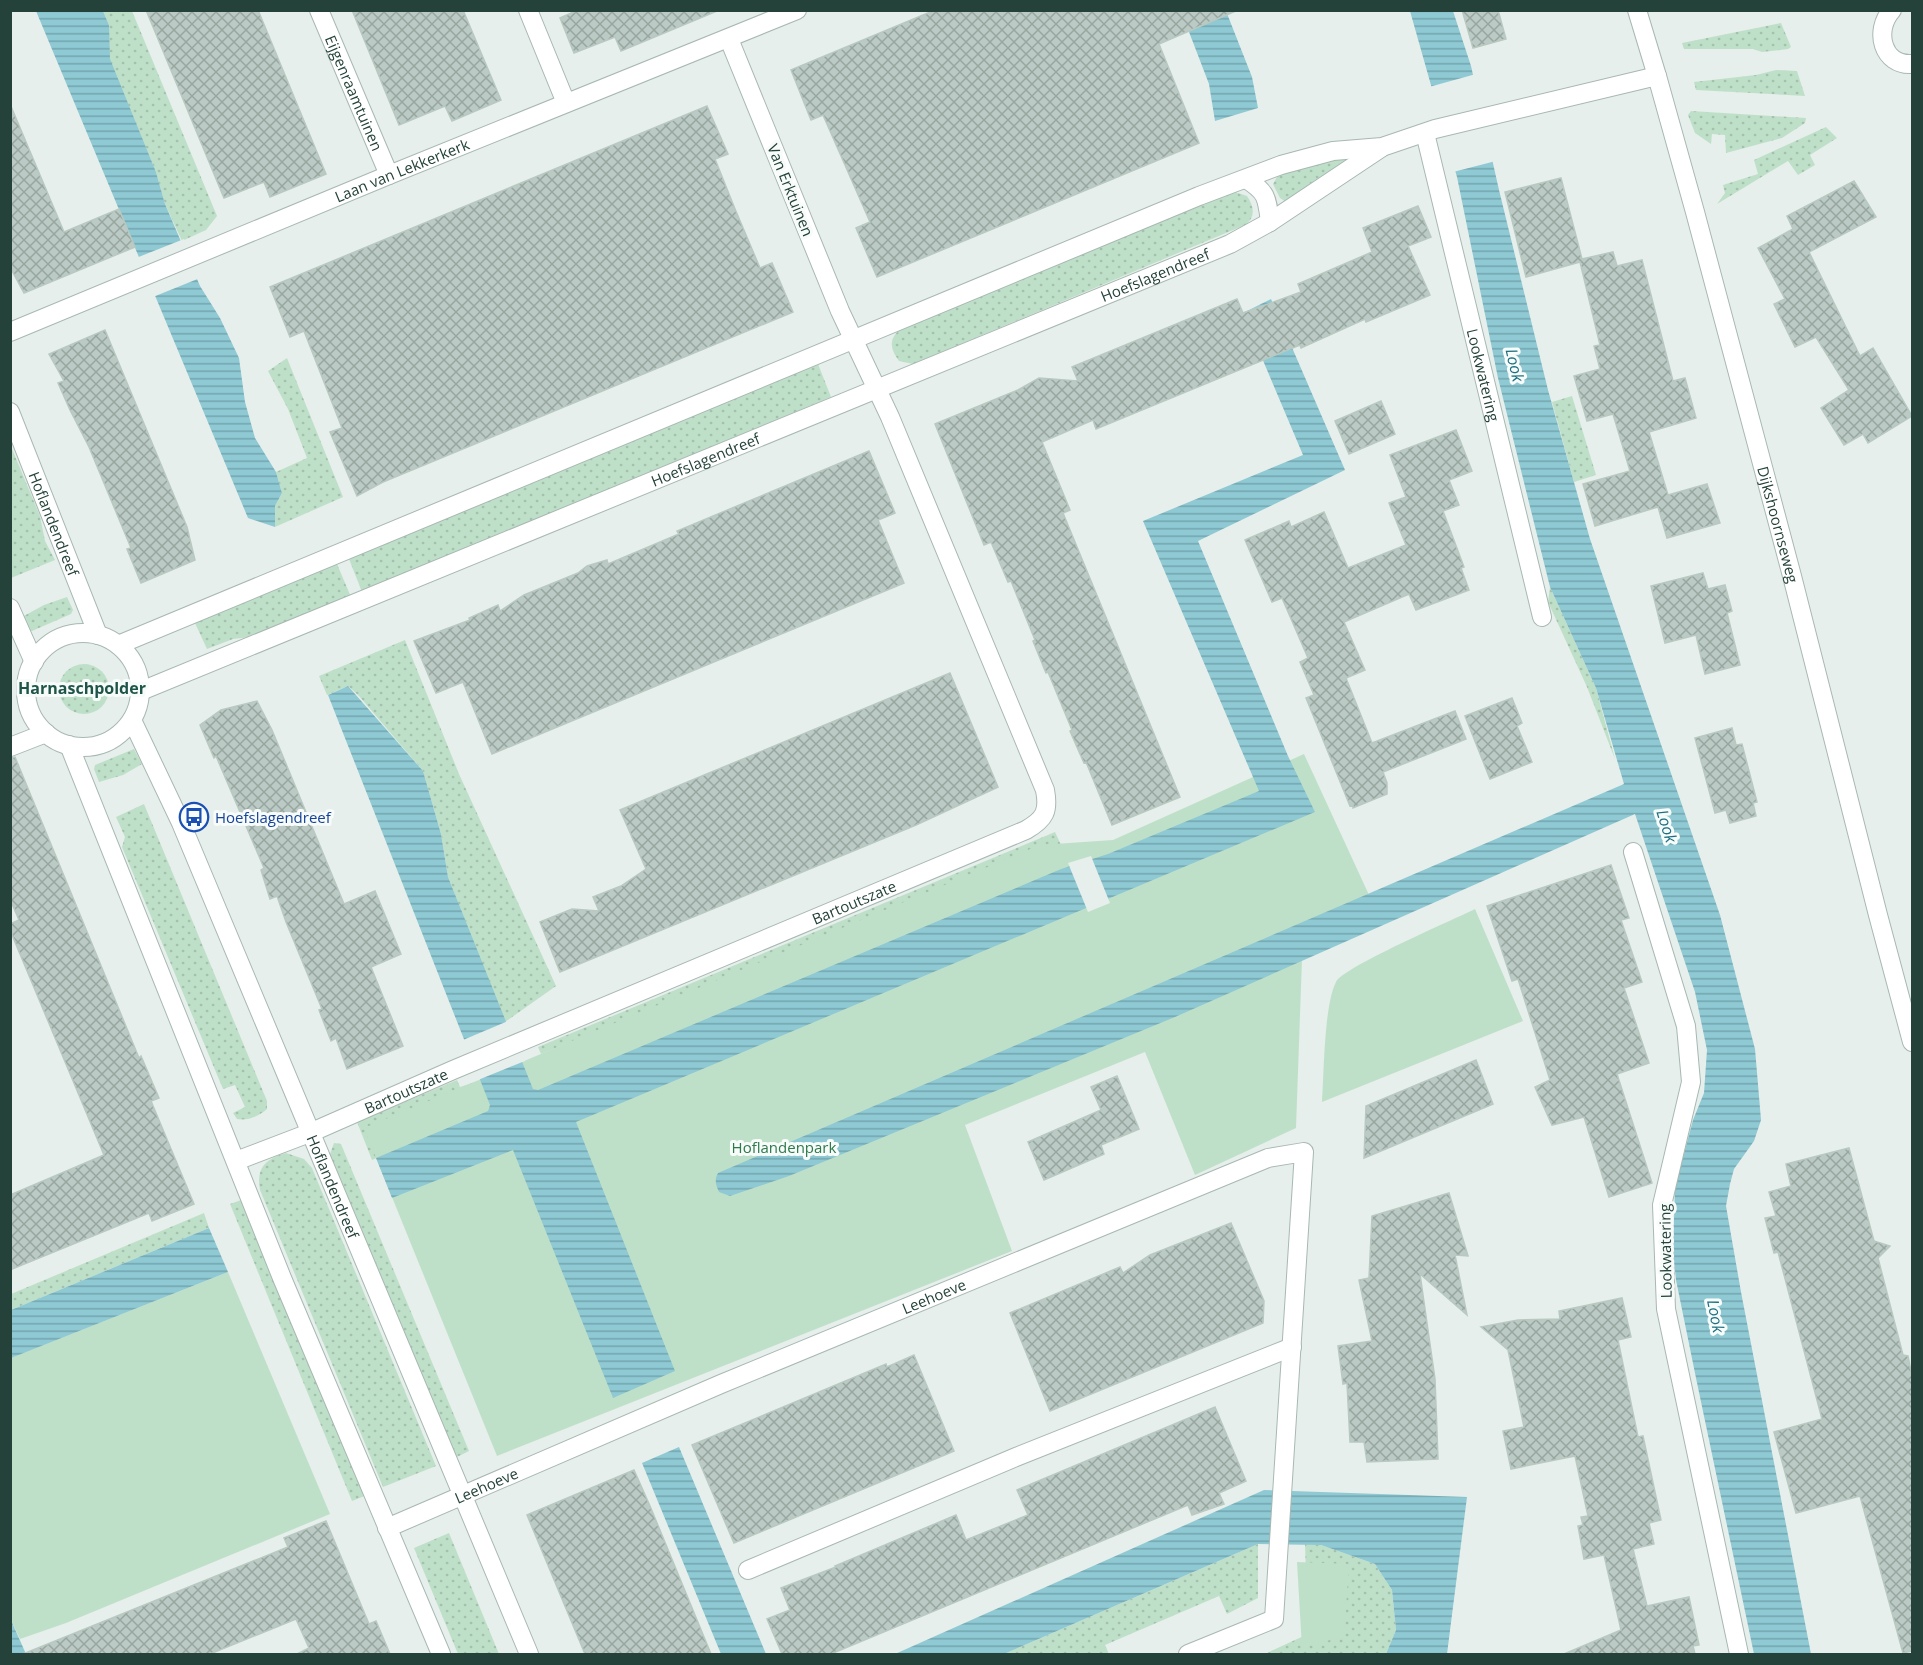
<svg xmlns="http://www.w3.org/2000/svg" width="1923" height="1665" font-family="'Open Sans',sans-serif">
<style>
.grass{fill:url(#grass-dots)}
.park{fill:#bfe0c8}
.water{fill:url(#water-rules)}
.pier{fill:#e6efeb}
.building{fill:url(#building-cross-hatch);stroke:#b8c9c2;stroke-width:1.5}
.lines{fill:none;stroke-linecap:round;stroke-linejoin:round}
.minor-casing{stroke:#a8b8b2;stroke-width:20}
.tertiary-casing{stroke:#a8b8b2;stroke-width:20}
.minor{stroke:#fff;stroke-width:18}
.tertiary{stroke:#fff;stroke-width:18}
.labels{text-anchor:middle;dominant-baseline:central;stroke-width:6;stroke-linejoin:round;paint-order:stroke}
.street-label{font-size:15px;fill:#24423a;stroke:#f7fbf9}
.transit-label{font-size:15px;fill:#164399;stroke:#f7fbf9;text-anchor:start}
.park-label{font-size:15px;fill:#2d7a4b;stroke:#f7fbf9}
.water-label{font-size:16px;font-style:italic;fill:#1c6f80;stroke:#f7fbf9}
.neighbourhood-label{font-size:16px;font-weight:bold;fill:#1f5548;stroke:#f7fbf9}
</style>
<defs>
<pattern id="grass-dots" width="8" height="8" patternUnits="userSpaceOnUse" patternTransform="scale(1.5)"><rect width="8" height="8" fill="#bfe0c8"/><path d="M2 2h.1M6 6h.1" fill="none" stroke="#a4c1ad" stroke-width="1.8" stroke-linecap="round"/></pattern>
<pattern id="water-rules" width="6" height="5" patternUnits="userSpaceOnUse" patternTransform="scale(1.5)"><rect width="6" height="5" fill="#8ec9d4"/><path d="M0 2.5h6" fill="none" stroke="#74a5ad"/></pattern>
<pattern id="building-cross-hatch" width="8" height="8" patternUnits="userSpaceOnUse" patternTransform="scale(1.5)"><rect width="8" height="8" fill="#bbcac4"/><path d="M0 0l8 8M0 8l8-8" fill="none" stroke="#98a6a0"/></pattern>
</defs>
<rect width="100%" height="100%" fill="#e6efeb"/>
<!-- grass -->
<g class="grass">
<polygon points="103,11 132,11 217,216 206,230 182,241 165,204 156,172 109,59 109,25"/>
<polygon points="1781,23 1791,47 1788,49 1762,52 1753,49 1684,49 1682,43"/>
<polygon points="1776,70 1797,71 1805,96 1696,90 1694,82 1756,75"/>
<polygon points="1691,111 1806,118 1805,123 1782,138 1726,153 1725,135 1712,134 1711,144 1695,133 1688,115"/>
<polygon points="1826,127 1837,138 1810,155 1815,165 1798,175 1788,161 1717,204 1725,193 1723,185 1758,174 1754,160"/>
<polygon points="1360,152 1315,180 1286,202 1280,198 1273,184 1278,175 1323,160"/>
<path d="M1232,191L1247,196C1254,206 1256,217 1245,225L913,364L899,361C891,350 888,341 899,330Z"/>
<polygon points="287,358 343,497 275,527 275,506 282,493 276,472 307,458 288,409 268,371"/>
<polygon points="818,364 831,397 362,592 349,559"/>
<polygon points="1572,396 1596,475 1574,482 1552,402"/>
<polygon points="10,444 40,516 45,541 55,560 11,578"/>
<polygon points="337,564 351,597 258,636 233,639 207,649 195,623"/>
<polygon points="1550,587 1596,688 1615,759 1587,687 1548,602"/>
<polygon points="67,597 73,610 71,614 32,631 28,631 22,617 44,605"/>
<polygon points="405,640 459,774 556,986 505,1022 448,877 441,834 423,771 359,696 348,686 327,695 319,676"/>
<circle cx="84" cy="689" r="25"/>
<polygon points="134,749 142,764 123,775 99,782 94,769 95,765"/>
<path d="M144,804L267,1101V1109C259,1116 248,1121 237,1119L233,1113L245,1107L235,1085L223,1089L122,847L125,837L116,817Z"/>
<polygon points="1055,832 1062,847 541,1054 538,1047"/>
<polygon points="457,1080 460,1087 481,1080 488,1111 372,1160 357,1122"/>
<polygon points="334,1143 341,1144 469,1451 455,1458 329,1157"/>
<path d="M286,1153L304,1159L312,1168L436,1466L383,1487L260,1190C256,1168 265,1159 286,1153Z"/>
<polygon points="244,1199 367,1495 352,1501 230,1204"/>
<polygon points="204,1213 209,1228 11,1310 11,1294"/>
<polygon points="449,1533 499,1654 458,1654 414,1548"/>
<polygon points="1258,1544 1258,1598 1227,1614 1219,1596 1105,1645 1109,1654 1004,1654"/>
<polygon points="1305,1544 1321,1545 1375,1564 1392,1590 1396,1630 1386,1654 1268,1654 1267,1653 1308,1634"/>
</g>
<!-- park -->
<g class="park">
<polygon points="1304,754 1381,921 1302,959 1296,1128 1195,1175 1145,1052 965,1125 1012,1251 497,1456 364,1128 1040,845 1113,840"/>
<path d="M1475,909L1523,1021L1322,1102C1324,1074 1324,1005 1336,982C1343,967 1453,920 1475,909Z"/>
<polygon points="228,1272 330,1514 66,1623 20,1639 10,1618 10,1358"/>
<polygon points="1297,1562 1349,1564 1344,1636 1302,1648"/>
</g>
<!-- water -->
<g class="water">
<polygon points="36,11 103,11 109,25 110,59 156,172 165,204 200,286 220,318 239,358 245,402 255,438 276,472 282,493 275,506 275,527 248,518"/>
<polygon points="1181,11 1226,11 1252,77 1258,108 1215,121 1209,84"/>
<path d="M1410,11H1453L1471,66L1499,190L1548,390L1590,539L1720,915L1755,1049L1761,1120L1754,1141L1734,1169L1730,1184L1726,1206L1741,1292L1811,1654H1754L1696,1378L1676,1280L1673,1251L1675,1187L1693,1120L1704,1093L1707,1050L1695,992L1635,814L1175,1017L789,1176L730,1196L719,1192C716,1185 714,1180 718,1173L1624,784L1596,688L1550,587L1498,378L1457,177Z"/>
<polygon points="1271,299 1345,470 1198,541 1288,756 1315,812 576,1122 675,1371 613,1398 513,1150 392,1198 376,1158 488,1111 490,1105 328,695 348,686 423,771 441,834 448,877 533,1089 538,1090 1061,869 1108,854 1259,791 1143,521 1303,455 1243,313"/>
<polygon points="209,1228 228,1272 11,1358 11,1310"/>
<polygon points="679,1447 766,1654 721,1654 642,1463"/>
<polygon points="1264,1490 1467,1497 1447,1654 1386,1654 1396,1630 1392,1590 1375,1564 1321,1545 1258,1544 1004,1654 895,1654"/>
<polygon points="10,1618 26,1654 11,1654"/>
</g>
<!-- pier -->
<g class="pier">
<polygon points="1476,74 1496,161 1453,172 1429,87"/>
<polygon points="184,239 200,278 153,297 136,258"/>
<polygon points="1091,856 1110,903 1088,912 1068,863"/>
<polygon points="508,1021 525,1061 478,1080 463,1040"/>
</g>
<!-- building -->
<g class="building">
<polygon points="146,10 258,10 326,174 270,197 264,182 224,198"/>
<polygon points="352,10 463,10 501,100 452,121 445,106 399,125"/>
<polygon points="578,10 717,10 717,11 621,51 615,37 574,53 560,18"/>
<polygon points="935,10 1238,10 1159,44 1199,143 877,277 856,228 870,222 823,115 811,120 791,70"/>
<polygon points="1462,10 1498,10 1506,39 1473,48"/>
<polygon points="10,104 64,232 119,209 135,247 24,293 10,267"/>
<polygon points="707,106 728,154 715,159 735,209 760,268 772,263 793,312 383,482 357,496 330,432 342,428 304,331 290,337 270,287"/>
<polygon points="1561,178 1582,259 1613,252 1617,266 1642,260 1673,381 1685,378 1696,418 1649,432 1668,495 1707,484 1720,523 1667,538 1658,507 1595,526 1583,484 1630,471 1613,414 1587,421 1574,376 1600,369 1594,346 1600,345 1580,262 1526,277 1505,192"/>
<polygon points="1854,181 1876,217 1809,252 1860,356 1873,348 1912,416 1868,443 1863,434 1844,445 1821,408 1849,390 1816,337 1795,347 1774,304 1785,299 1758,248 1793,229 1787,216"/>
<polygon points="1418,206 1431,237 1408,246 1430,295 1366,322 1365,319 1301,348 1300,345 1234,372 1096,429 1093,420 1042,442 1070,510 1063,513 1180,797 1112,825 1086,762 1084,763 1070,731 1072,730 1048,672 1046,673 1033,641 1035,640 1011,581 1008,582 991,542 984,545 935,424 1018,390 1039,378 1078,381 1072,367 1237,299 1243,313 1301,292 1298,284 1372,252 1363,228"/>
<polygon points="105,330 187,527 195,560 141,583 127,549 131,548 89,447 70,410 58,383 64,381 49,354"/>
<polygon points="1381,401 1395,434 1349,454 1335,421"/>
<polygon points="1456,430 1472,471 1449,480 1459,505 1443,511 1464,567 1461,568 1469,590 1416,610 1409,594 1344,622 1365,670 1346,678 1372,743 1455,711 1466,739 1383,772 1387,783 1387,794 1353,808 1353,805 1350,806 1306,698 1314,695 1300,662 1308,658 1282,598 1272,602 1245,540 1289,521 1291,527 1324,512 1348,568 1406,545 1389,503 1406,497 1390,455"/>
<polygon points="869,451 895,513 878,520 904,583 492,754 463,682 436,693 414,641 470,620 469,618 498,605 500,611 524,595 578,573 587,566 607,560 608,564 679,534 677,531"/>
<polygon points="1703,573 1708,589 1725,585 1732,611 1727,613 1740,665 1705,674 1696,635 1665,643 1651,586"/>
<polygon points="950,673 998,787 916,825 560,972 540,922 572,909 599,911 593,897 621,886 646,869 620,810"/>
<polygon points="1512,698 1522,723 1517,726 1532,762 1490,779 1465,716"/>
<polygon points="257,701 272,730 344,904 375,891 401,954 371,967 403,1046 347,1069 336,1038 331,1041 319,1010 322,1009 286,922 277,896 270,899 261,870 264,868 216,756 214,758 200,725 221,710"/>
<polygon points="1732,728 1736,745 1742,744 1757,802 1753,803 1756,816 1730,823 1726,810 1715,813 1695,738"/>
<polygon points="15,757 139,1058 141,1056 159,1098 151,1101 194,1204 152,1221 149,1213 10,1270 10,1195 104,1155 10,930 10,924 19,920 10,899 10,758"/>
<polygon points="1611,865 1629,918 1621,920 1642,982 1624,988 1649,1063 1617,1074 1652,1183 1609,1197 1584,1117 1552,1125 1535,1087 1550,1080 1518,979 1512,981 1487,906"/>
<polygon points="1476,1060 1493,1104 1364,1158 1366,1106"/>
<polygon points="1117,1076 1139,1129 1101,1145 1104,1154 1044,1180 1028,1142 1101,1110 1091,1087"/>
<polygon points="1849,1148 1874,1241 1890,1246 1878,1258 1903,1355 1908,1356 1912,1376 1912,1651 1903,1653 1860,1496 1796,1513 1774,1432 1822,1419 1778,1252 1774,1253 1765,1218 1776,1216 1769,1192 1791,1186 1786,1164"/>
<polygon points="1449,1193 1468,1256 1455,1255 1467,1315 1420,1274 1435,1379 1438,1459 1367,1462 1364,1442 1350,1442 1347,1383 1343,1384 1338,1346 1372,1341 1359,1280 1369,1278 1372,1216"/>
<polygon points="1231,1223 1264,1301 1263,1323 1050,1411 1010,1313 1120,1267 1123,1273 1150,1255"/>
<polygon points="1622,1298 1631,1337 1618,1340 1638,1437 1643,1436 1661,1520 1649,1523 1654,1544 1633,1549 1647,1606 1689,1597 1699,1645 1693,1646 1695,1654 1564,1654 1621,1630 1604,1555 1584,1559 1578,1526 1583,1525 1581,1517 1588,1516 1575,1456 1511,1469 1503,1431 1524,1427 1508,1350 1481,1327 1518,1320 1560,1319 1559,1311"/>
<polygon points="914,1355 954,1451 734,1543 692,1445 886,1364 887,1367"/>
<polygon points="1215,1407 1246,1481 1219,1493 1224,1504 1192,1515 1188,1505 831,1654 782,1654 767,1619 790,1610 781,1588 836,1567 835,1566 956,1515 966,1540 1028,1515 1017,1490"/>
<polygon points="634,1470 650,1506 711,1654 585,1654 527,1515"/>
<polygon points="326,1521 369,1624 376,1621 390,1654 297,1654 309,1648 296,1619 210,1654 23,1654 288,1547 284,1538"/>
</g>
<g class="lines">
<!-- minor casing -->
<g class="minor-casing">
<g id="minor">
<path id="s1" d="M319,10L389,175"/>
<polyline points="528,10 566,103"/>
<polyline points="1637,10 1657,76"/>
<path id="s2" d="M1425,133L1542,617"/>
<path id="s3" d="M10,332L389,175L797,10"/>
<path id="s4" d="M10,412L98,635"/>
<polyline points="10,608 34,662"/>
<path id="s5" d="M132,720L181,823L529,1654"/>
<polyline points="69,745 282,1278 441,1654"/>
<polyline points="1633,852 1686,1026 1691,1082 1662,1205 1666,1309 1739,1654"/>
<path id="s6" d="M236,1161L312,1132L453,1070L1026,830C1045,819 1049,811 1045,790L890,417L840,311L729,39"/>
<path id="s7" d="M387,1528L721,1384L1222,1177L1268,1158L1304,1152L1274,1619L1188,1654"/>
<polyline points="748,1570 1016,1457 1292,1347"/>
</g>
</g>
<!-- tertiary casing -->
<g class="tertiary-casing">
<g id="tertiary">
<path d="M1892,10C1873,31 1883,66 1912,64"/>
<path d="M1246,179C1267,192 1267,198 1270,222"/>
<circle cx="83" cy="690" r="57"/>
<path id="s8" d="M118,645L1199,196L1281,165L1333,151L1382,147L1435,129L1657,76L1695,212L1792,576L1878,915L1912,1042"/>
<path id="s9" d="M141,691L1230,244L1270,222L1381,148"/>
<polyline points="10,747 46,733"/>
</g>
</g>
<!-- minor -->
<use href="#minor" class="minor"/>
<!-- tertiary -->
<use href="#tertiary" class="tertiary"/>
</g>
<!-- icons -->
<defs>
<g id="bus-ring" transform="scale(1.5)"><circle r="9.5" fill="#f7fbf9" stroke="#1a4fb4" stroke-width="1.5"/><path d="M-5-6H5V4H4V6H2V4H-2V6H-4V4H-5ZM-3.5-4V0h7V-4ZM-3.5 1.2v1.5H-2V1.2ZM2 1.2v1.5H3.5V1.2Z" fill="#1a4fb4"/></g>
</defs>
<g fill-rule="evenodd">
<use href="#bus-ring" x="194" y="817"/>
</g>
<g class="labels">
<!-- street labels -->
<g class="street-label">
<text stroke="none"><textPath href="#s1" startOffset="90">Eijgenraamtuinen</textPath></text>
<text stroke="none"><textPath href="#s3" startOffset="424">Laan van Lekkerkerk</textPath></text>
<text transform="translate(791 190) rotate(68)">Van Erktuinen</text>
<text stroke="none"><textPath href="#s9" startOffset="1096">Hoefslagendreef</textPath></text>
<text stroke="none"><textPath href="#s2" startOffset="249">Lookwatering</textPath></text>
<text stroke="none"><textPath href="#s9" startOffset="610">Hoefslagendreef</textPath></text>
<text stroke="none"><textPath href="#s4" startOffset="120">Hoflandendreef</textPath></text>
<text stroke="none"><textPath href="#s8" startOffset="2110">Dijkshoornseweg</textPath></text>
<text stroke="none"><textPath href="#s6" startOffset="670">Bartoutszate</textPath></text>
<text stroke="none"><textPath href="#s6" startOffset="184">Bartoutszate</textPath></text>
<text stroke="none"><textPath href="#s5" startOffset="508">Hoflandendreef</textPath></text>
<text transform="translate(1665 1251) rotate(-91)">Lookwatering</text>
<text stroke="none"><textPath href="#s7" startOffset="594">Leehoeve</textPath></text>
<text stroke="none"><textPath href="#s7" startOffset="108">Leehoeve</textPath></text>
</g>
<!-- transit labels -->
<g class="transit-label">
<text x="215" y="817">Hoefslagendreef</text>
</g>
<!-- park labels -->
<g class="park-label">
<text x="784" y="1147">Hoflandenpark</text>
</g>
<!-- water labels -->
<g class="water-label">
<text transform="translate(1515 365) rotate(77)">Look</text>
<text transform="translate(1667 826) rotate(73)">Look</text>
<text transform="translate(1716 1316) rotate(79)">Look</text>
</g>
<!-- neighbourhood labels -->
<g class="neighbourhood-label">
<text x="82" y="688">Harnaschpolder</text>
</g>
</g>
<!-- border -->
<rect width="1923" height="1665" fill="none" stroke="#24423a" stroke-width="24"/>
</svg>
